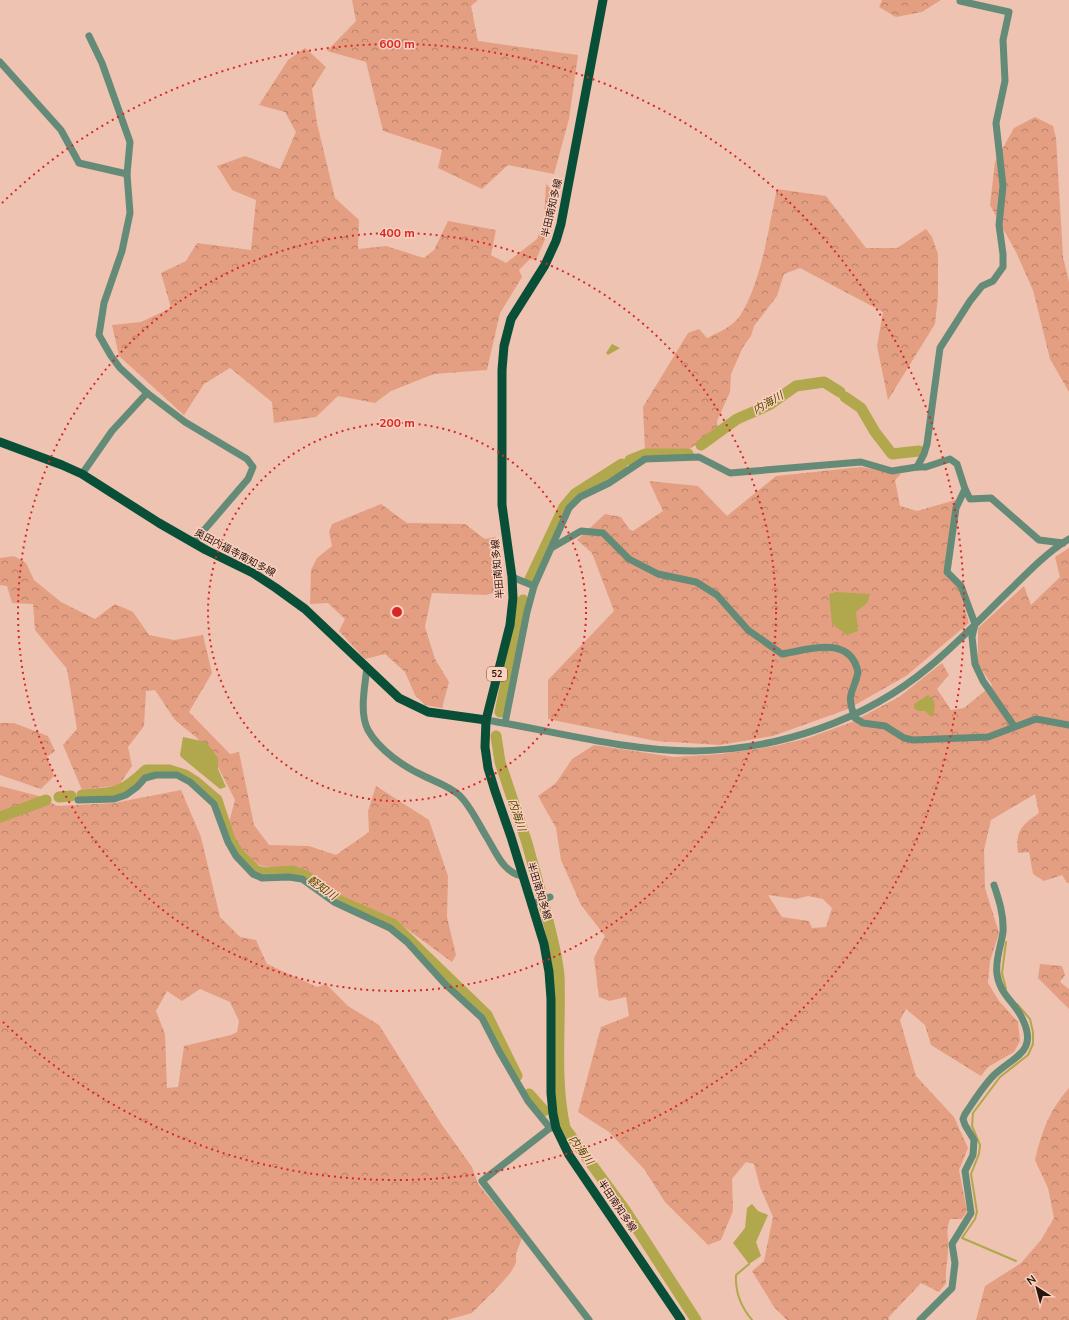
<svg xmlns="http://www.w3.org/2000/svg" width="1069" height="1320" font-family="'Nunito Sans','Noto Sans JP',sans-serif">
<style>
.forest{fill:url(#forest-crowns);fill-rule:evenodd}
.water{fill:#b1a74c}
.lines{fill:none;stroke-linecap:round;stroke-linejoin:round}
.stream{stroke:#b1a74c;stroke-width:2}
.river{stroke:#b1a74c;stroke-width:11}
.minor{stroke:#648b78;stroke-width:7}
.major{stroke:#094f37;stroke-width:9}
.ring{fill:none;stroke:#d62828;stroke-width:2;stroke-dasharray:2 4}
.labels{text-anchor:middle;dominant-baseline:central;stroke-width:3;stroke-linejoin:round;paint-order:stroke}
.shield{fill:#fcd0be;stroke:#674e45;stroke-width:1}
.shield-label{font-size:9px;font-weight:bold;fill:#271711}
.street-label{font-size:10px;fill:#271711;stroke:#fcd0be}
.water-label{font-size:11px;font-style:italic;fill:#514a00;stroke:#fcd0be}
.centre{fill:#d62828;stroke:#fcd0be;stroke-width:2}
.ring-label{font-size:12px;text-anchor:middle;font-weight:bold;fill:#d62828;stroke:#fcd0be;stroke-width:3;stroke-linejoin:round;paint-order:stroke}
</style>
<defs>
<pattern id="forest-crowns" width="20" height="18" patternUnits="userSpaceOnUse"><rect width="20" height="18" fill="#e49f82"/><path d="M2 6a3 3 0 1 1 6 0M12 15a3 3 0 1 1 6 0" fill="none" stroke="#b98169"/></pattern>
</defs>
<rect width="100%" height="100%" fill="#eec3b1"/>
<!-- forest -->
<g class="forest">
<polygon points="352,0 478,0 471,6 478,41 578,55 569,119 554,174 508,165 482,189 438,168 442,150 383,131 366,62 327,51 356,21"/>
<polygon points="882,0 941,0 922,12 896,17 879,7"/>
<polygon points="305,48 326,67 312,89 317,123 335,198 359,220 358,249 386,246 424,258 434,250 448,221 496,230 491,255 506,263 537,239 544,220 546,184 556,194 549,230 536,260 530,259 519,270 522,277 500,313 487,370 434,374 391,391 375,403 338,396 316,417 274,423 272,402 230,368 204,384 184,415 119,356 112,325 141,322 171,308 161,273 186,261 197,243 251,250 256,200 232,190 217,166 245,156 280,169 296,132 285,112 259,105 288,60"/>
<polygon points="1035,117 1053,126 1056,138 1063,257 1069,282 1069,392 1050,359 1033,290 1016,252 990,205 995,162 1014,128"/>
<path d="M777,189L826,196L866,248H897L926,229L932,237L938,254V296L935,324L888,400L877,346L883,312L800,268L784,274L777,296L754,326L751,336L743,347L731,374L730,392L717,421L718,429L687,451H645L643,407L688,333L699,329L707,338C718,333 733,326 740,316C762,281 768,229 777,189Z"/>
<polygon points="861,467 901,474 895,480 900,506 917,511 959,499 945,572 958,587 969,623 906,676 848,709 773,736 720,745 656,741 548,719 548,680 614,611 592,553 577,540 605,514 621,517 629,529 633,531 663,511 649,481 698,486 727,516 776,476"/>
<polygon points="381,504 407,523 465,524 485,539 496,537 504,590 486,595 432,593 425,627 435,659 449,682 442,708 425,705 415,695 405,672 385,654 365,659 339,631 345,619 328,603 310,604 311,570 317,558 332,546 329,532 332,524"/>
<path d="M1069,548V883H1067L1062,875L1044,881L1033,874L1029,852L1018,853C1015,832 1021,825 1039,813L1035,794L991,820L984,850L985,888L999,933L990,961L988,983L999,1001L1018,1022L1020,1041L1014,1052L988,1067L981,1076L931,1045L925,1025L906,1009L900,1020L916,1076L954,1117L968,1148L959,1170L967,1211L962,1219H950C945,1234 949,1234 948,1248C948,1260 945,1271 946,1283L939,1292L921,1283L888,1318L889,1320H787L774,1307L752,1271L764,1261L773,1217L760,1187L754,1164L746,1162L732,1179L733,1211L721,1240L708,1245L665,1202L644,1169L609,1132L578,1112L601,1027L629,1016L626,997L609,1001L599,997L594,958L605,936L581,905L561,860L556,828L538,796L556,783L572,759L594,745L674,757L721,754L775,746L808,738L852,722L899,697L942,663L949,675L937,689L951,710L964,708L992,685L978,664V628L1024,586L1031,605L1060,577L1055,557ZM768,895L796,899L808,896L823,899L832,908L826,927L812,928L809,921L782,917Z"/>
<polygon points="14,556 26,563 34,580 61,602 95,619 115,604 133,612 149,635 174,640 203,635 212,673 189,712 230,754 239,752 254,825 269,845 309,846 336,855 369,832 368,811 376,786 429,820 448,876 447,917 456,955 452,962 396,921 348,900 308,873 294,868 277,869 254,864 238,847 228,826 235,800 218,767 197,738 175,720 155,690 146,691 144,726 128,747 132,766 119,785 82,790 63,745 77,729 67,669 35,630 33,604 12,603 7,586 0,585 0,558"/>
<polygon points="0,723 14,723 48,736 55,751 47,757 54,776 41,789 0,775"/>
<path d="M0,786L39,796L57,806L114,803L181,790L201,837L220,917L240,937L256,940L267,964L317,987L326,984L348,1006L379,1025L442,1125L472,1167L478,1184L522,1238L516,1254V1263L511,1272L497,1288L472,1313L447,1320H0ZM200,989L230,1002L239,1021L237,1032L231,1035L184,1046L178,1087L167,1088L165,1034L156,1011L167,991L182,1001Z"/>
<polygon points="1040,964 1062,966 1065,975 1060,982 1069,989 1069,1009 1038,978"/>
<path d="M1069,1088V1320H976L985,1286L1021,1263L1041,1240L1054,1218L1048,1188L1035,1160C1042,1131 1049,1111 1069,1088Z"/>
</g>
<!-- water -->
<g class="water">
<polygon points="612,344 620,348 608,355 606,353"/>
<polygon points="836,592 870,594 867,603 856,612 858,631 847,635 832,624 829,594"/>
<path d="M928,695C936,699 936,707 933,715L930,716L925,711H918L914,708V704Z"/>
<polygon points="183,737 206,742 218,758 218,769 226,787 220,789 181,757 180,755"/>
<polygon points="752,1204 758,1211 768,1215 756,1242 761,1256 749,1264 733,1243 745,1228 747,1208"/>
</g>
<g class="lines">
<!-- stream -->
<g class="stream">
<polyline points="1006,942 1002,973 1006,989"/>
<polyline points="1016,1261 962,1238 975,1219 977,1212 971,1174 979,1154 980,1145 972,1126 973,1113 1000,1077 1028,1055 1033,1044 1033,1032 1030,1019 1017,1004"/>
<path d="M749,1264L736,1275C735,1293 741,1307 752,1320"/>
</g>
<!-- river -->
<g class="river">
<polyline points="845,397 861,408 875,432 892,454 919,451"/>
<polyline points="701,445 737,419 769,405 796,386 824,382 840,392"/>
<polyline points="630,460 645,454 688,454"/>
<polyline points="530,579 564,507 575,494 622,464"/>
<polyline points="500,712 523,600"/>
<polyline points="496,736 500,762 527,843 541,894"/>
<path d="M82,795C115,793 121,794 146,770H169L185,775L196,782L217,800L230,840L239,854L256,871L266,873L292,871L306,876L340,901L393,924L487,1015L517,1076"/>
<polyline points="59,797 71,796"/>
<polyline points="0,817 46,800"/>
<path d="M544,904C549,927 557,952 559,976C561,1026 554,1078 565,1128L625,1210L696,1320"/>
<polyline points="529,1094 544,1111"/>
</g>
<!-- minor -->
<g class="minor">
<polyline points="89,36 102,63 130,142 127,174 130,213 122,251 104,303 99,335 111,356 120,368 147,393 185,422 247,459 253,467 248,479 193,543"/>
<polyline points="0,62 61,130 79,163 127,174"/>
<polyline points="917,467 924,454 927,444 940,348 970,301 982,286 993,281 1003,267 1003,254 999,225 1003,186 996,123 1005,81 1003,40 1009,12 960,1"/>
<polyline points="82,474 112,431 147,393"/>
<polyline points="965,489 970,499 991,498 1039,540 1063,543"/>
<path d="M553,547L581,531L603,533L629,559L658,574L696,582L717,595L748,630L782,654C808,650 850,634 858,672C854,694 845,691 855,718L863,723L885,726L904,738L913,740L988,737L1036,719L1069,725"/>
<polyline points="512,577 534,586"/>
<path d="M367,667C365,686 359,713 368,730C379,750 404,767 424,776C436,782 449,786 459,795C470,805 478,823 486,836C496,852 503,873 523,876"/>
<path d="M486,720C553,731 626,751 694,751C777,750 865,721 929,667C959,642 986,613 1014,586C1031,569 1049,551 1069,539"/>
<polyline points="505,723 527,612 534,586 569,508 580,497 609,483 645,459 699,457 730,473 861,462 892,471 917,467 926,467 950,459 957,464 965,489 956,508 947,572 961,586 975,624 972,637 975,664 983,681 1014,726"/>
<polyline points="78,800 114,799 126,795 137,787 145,778 156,775 177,775 190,782 214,804 228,842 236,856 253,874 262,878 289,877 302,879 334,902 390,928 407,942 445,984 482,1018 499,1051 528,1101 550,1128"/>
<polyline points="532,904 550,897"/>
<polyline points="554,1128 550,1128 482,1181 589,1320"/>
<path d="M920,1320L952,1288L955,1263L952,1244L971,1213L965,1171L973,1155L974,1140L965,1125L963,1119L965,1114C974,1101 983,1086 994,1075C1014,1056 1039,1052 1022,1018C1014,1001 1000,995 997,974C995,960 1001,946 1003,932C1004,915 999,900 994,885"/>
</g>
<!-- major -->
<g class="major">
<polyline points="603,0 561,224 556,241 545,265 511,319 504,346 502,370 502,505 512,577 513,598 510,625 486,720 485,747 488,768 495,791 511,837 544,944 549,972 551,999 551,1093 553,1114 556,1128 569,1155 681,1320"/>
<polyline points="0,442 62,465 82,474 159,523 206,550 253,573 276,588 305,609 399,698 428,712 486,720"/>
</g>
</g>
<!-- distance rings -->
<g class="ring">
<circle cx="397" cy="612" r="189"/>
<circle cx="397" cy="612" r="379"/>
<path d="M2 203A568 568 0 1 1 2 1021"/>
</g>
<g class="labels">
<!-- shield labels -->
<rect class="shield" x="487" y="667" width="20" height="14" rx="3"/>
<g class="shield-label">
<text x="497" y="674">52</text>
</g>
<!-- street labels -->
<g class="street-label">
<text transform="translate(552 208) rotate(-77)">半田南知多線</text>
<text transform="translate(235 553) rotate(28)">奥田内福寺南知多線</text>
<text transform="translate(498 569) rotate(-95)">半田南知多線</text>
<text transform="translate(539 891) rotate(73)">半田南知多線</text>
<text transform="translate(617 1206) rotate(56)">半田南知多線</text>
</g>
<!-- water labels -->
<g class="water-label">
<text transform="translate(768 403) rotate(-30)">内海川</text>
<text transform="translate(517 815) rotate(72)">内海川</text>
<text transform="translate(322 888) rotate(35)">軽知川</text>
<text transform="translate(581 1150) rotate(54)">内海川</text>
</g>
</g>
<circle cx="397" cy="612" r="6" class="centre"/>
<g class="ring-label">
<text x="397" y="48">600 m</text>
<text x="397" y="237">400 m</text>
<text x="397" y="427">200 m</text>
</g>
<!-- north arrow -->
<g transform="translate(1037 1288) rotate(324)" stroke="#fcd0be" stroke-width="3" paint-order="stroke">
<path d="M0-3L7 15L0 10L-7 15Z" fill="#271711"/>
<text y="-6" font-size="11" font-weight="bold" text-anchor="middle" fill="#271711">N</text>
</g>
</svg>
